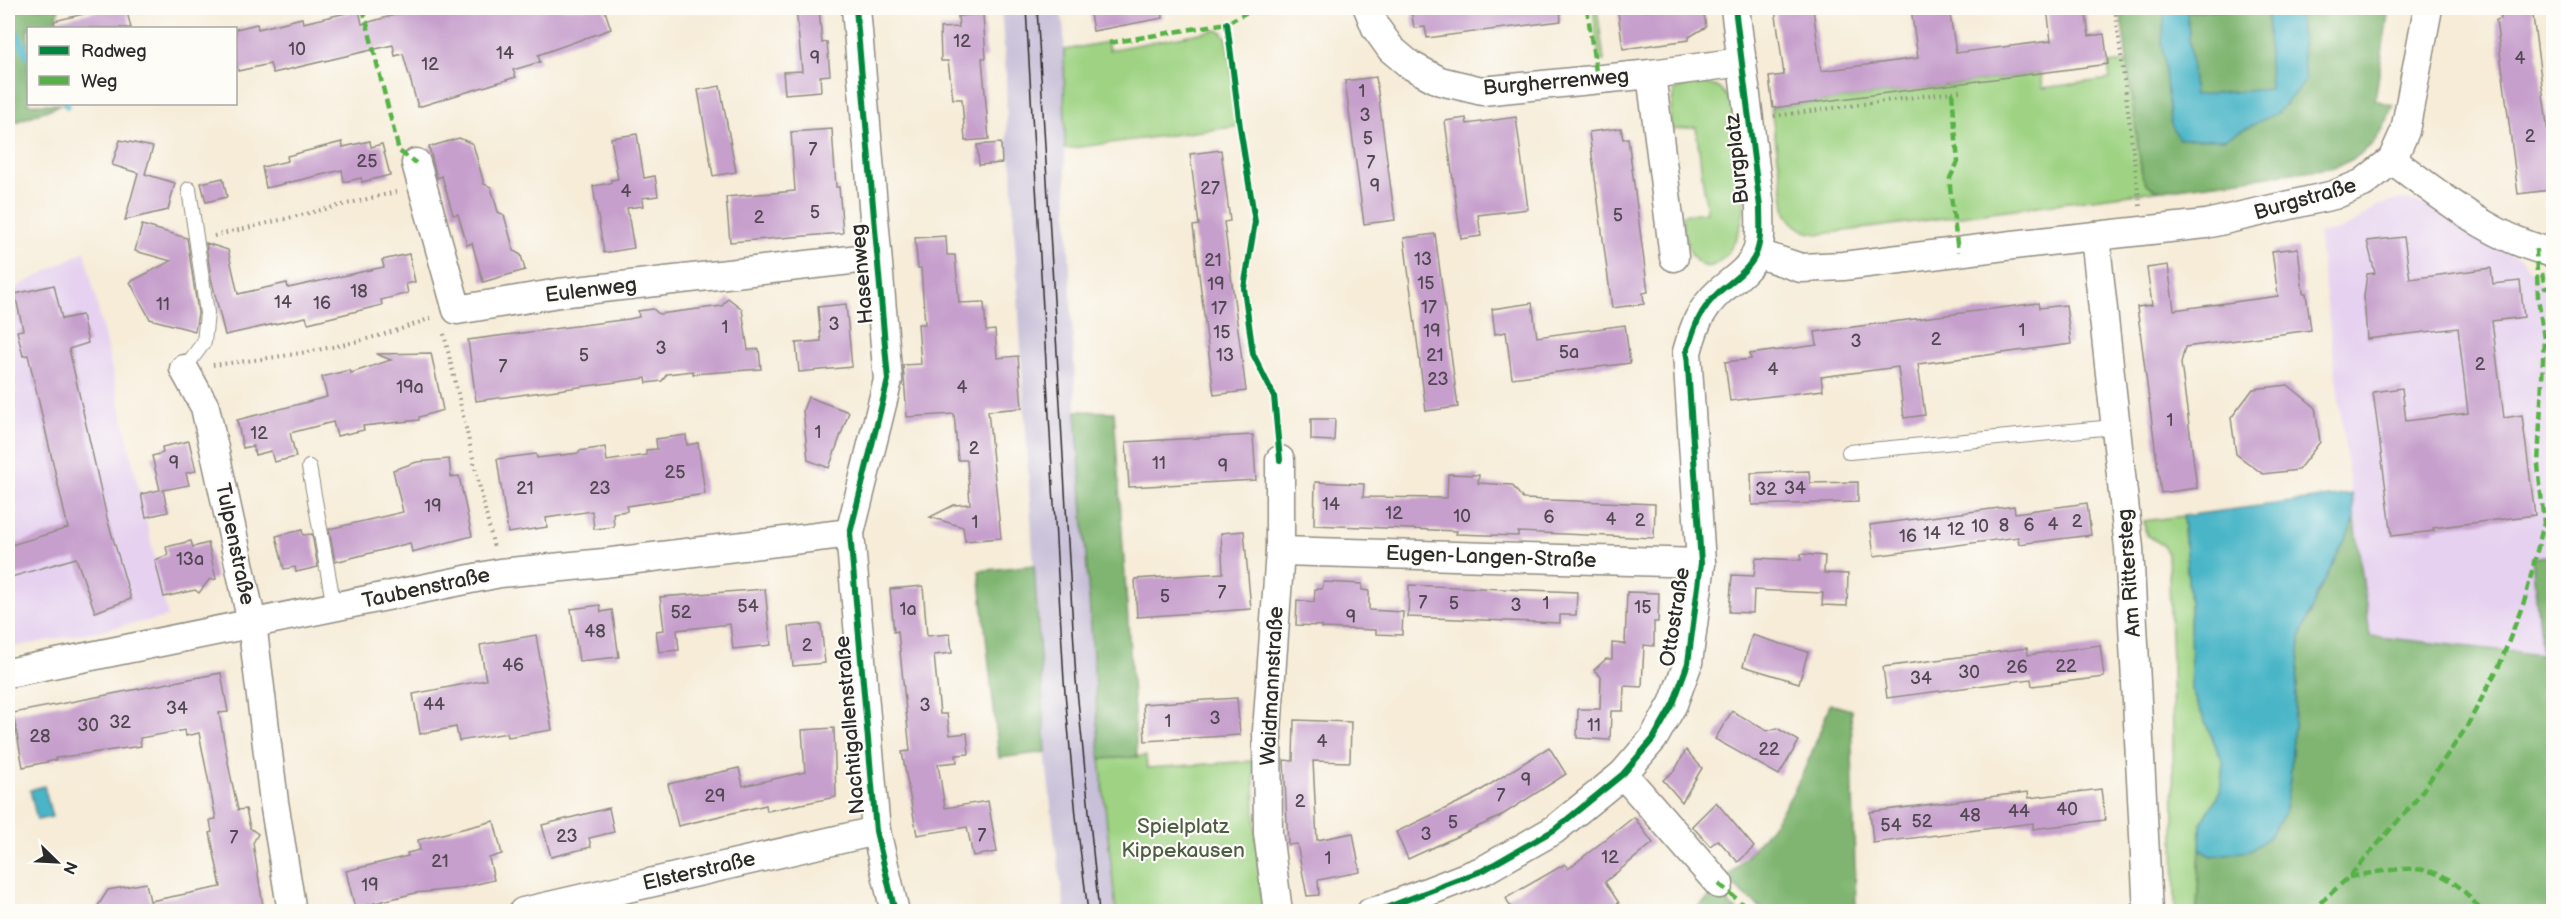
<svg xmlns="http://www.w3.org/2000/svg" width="2561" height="919" font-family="'Balsamiq Sans',sans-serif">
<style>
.built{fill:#e6d2f0}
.industrial{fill:#c8bfd8}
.green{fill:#9fd383;stroke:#657f57;stroke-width:1.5}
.forest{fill:#7fb571;stroke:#55704e;stroke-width:1.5}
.water{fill:#4ab5c7;stroke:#3a7079;stroke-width:1.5}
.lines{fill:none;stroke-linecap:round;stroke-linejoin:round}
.stream{stroke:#4ab5c7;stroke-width:8}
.building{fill:#c69fcc}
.lane-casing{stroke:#908c82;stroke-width:16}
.street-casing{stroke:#908c82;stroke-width:31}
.path{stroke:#908c82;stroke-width:4;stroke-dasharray:1.5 4.5;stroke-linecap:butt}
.lane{stroke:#fff;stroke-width:14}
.street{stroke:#fff;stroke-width:28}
.tram{stroke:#2b2b2b;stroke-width:1.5}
.quiet{stroke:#56b246;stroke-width:4.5;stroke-dasharray:9 4.5;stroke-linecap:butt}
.cycleway-casing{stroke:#fdfcf7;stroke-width:10}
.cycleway{stroke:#00873e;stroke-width:6}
.labels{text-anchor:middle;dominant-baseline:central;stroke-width:4.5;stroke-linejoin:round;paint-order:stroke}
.number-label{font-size:18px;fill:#524853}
.street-label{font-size:21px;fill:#2b2b2b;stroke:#fdfcf7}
.park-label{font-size:21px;fill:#4e5d45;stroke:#fdfcf7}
</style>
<rect width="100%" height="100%" fill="#fdfcf7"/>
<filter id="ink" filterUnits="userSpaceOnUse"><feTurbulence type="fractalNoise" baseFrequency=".0167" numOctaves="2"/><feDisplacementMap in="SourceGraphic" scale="12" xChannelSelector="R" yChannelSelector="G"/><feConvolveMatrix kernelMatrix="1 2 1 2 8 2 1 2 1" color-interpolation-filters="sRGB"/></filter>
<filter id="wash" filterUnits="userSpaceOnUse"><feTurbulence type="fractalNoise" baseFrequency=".008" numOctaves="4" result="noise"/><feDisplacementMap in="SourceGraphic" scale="24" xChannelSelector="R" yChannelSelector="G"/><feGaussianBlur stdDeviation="1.35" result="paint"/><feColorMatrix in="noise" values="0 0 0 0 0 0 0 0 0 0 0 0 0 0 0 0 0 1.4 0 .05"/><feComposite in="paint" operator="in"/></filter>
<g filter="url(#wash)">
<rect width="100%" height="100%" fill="#f6ecd8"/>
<!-- built -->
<g class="built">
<polygon points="2397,200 2408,200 2428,206 2485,242 2522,259 2545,288 2552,353 2545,476 2553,555 2532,558 2542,655 2369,636 2318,234 2339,230 2354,223 2377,206"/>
<polygon points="85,251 168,617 8,648 8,292"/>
</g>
<!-- industrial -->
<polygon class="industrial" points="1001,8 1061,8 1064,33 1064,132 1076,411 1095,703 1116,911 1065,911 1055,842 1046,761 1038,641 1014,229 1012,168 1007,143 1006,76"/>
<!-- green -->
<g class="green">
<polygon points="1593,8 1597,8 1604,61 1599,61"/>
<polygon points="1216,30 1222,32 1227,38 1239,126 1065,149 1064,50 1107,42 1109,50"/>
<path d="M2127,62L2142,175L2158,190H2162L1822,234C1806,234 1794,227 1786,213L1771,108L2041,73L2043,88L2110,79L2108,64Z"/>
<path d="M1690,83C1711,83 1721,85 1733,104C1737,110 1744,187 1744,200C1745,210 1741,226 1737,236C1730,253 1709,283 1692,255C1685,244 1684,228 1682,215L1707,212L1696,127L1671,130L1670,114L1674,91Z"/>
<polygon points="2183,516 2190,606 2191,689 2223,763 2220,792 2201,824 2197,911 2175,911 2172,664 2168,554 2163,545 2146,535 2144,521"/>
<polygon points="1146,756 1147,768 1254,761 1255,824 1262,903 1259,910 1116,911 1100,759"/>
</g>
<!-- forest -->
<g class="forest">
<polygon points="10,8 59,8 55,22 59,28 28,28 28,50 15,26"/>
<path d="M2120,8H2389L2375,100L2393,105C2382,138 2365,159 2330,168L2163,190C2152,189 2145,185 2142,175Z"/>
<polygon points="8,20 28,60 28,104 63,104 8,125"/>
<polygon points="1076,411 1114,412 1137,757 1100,759"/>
<polygon points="2355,520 2370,636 2542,655 2532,558 2553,555 2553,911 2197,912 2200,849 2211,856 2284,814 2290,779 2300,639 2316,597"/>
<polygon points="1034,565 1046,752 999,758 979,571"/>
<path d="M1830,704L1851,710L1856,911H1764L1726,879C1750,853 1774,826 1792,794C1808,765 1819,735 1830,704Z"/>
<polygon points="1715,893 1738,911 1692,912"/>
</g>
<!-- water -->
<g class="water">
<polygon points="2165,8 2253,8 2187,12 2194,95 2270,89 2267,8 2299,8 2305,82 2277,113 2224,139 2179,139 2170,122 2162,42"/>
<polygon points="2352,494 2355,520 2316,597 2300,639 2290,779 2284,814 2269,837 2250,851 2211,856 2200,849 2201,824 2220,792 2223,763 2191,689 2190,606 2183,516"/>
<polygon points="44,786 52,817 37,820 30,790"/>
</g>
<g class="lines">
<!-- stream -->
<g class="stream">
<polyline points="8,9 13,27 28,56"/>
<polyline points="66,104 67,105"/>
</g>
</g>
<g id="blocks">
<!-- building -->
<g class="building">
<polygon points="109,8 126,8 131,28 55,28 54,21"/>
<polygon points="420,8 604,8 611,29 538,55 540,62 513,70 516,77 418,107 403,54 395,56 393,45 273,73 270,64 238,71 236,59 236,29 257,24 258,29 302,18 303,23 359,10 362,24"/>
<polygon points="796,8 819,8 822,43 827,42 830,75 820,76 821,91 785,94 783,72 802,71"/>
<polygon points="1089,8 1162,8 1163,18 1093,31"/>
<polygon points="1411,8 1560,8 1561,21 1427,38 1425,27 1414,28"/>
<polygon points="1630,8 1645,8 1645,11 1676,8 1703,8 1706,27 1689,37 1689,40 1623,49 1618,12"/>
<polygon points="1775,8 1813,8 1821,71 1918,58 1911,8 1949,8 1956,53 2051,41 2047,8 2085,8 2089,36 2104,34 2108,64 1773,108 1769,77 1784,75"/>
<polygon points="2500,8 2532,8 2553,171 2553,178 2549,179 2550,190 2518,194 2496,20 2501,19"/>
<polygon points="983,14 986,58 982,58 989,139 965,141 962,99 953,99 948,61 941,61 940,28 959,27 958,16"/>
<polygon points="1376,77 1395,220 1364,224 1345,81"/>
<polygon points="720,86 736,172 713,176 698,90"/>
<polygon points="1516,117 1528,209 1478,215 1481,236 1461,239 1445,121 1466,118 1467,124"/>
<polygon points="1621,128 1623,139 1628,138 1648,292 1643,293 1644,304 1612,308 1589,132"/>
<polygon points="832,129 836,187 839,187 843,233 730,242 726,197 795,191 791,132"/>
<polygon points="637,134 644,178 655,176 658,196 642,198 643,206 627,208 634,248 604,253 593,186 611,183 611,180 618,179 611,138"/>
<polygon points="459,138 473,144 484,184 491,187 498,212 504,215 514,251 521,255 525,270 483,282 472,243 467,245 458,214 453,215 442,176 437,178 429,147"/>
<polygon points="120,140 153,147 145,174 175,183 168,210 125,220 138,173 112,165"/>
<polygon points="370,141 371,147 382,144 390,175 362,182 361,178 344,182 342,170 266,188 262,167 288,161 287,156 342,142 343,147"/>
<polygon points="1001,143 1002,163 979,165 977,145"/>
<polygon points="1221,150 1230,221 1224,222 1246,391 1214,395 1193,226 1199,225 1190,154"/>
<polygon points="223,178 227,197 206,202 201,183"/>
<polygon points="142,225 187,238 198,313 195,331 150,319 130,282 171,261 135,251"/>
<polygon points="1435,234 1458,407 1426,411 1404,238"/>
<polygon points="946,236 947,255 955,255 959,303 984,302 986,331 995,330 997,358 1018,356 1022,408 988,411 1001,538 965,541 963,527 930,517 954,505 970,504 967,460 958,460 954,414 907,417 903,365 921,364 918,324 925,324 921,268 918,268 915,238"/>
<polygon points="2404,237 2410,279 2491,268 2493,284 2520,281 2524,317 2492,321 2504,418 2522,415 2535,515 2433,528 2434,531 2392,536 2373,392 2402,388 2406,421 2468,413 2458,328 2367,339 2364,297 2367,274 2375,273 2367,241"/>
<polygon points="206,243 228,250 238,294 287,283 288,288 384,267 382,260 409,254 415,282 406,284 408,293 381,300 382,305 308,323 306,317 225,335 211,278"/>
<polygon points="2298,248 2303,293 2306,293 2311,330 2185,347 2181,363 2197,488 2161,493 2137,307 2152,305 2147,268 2168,265 2174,310 2278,296 2272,251"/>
<polygon points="54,285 62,319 82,315 88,343 69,349 107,518 131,599 95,612 76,558 8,578 8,546 68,528 28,355 23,356 17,331 23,330 15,294"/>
<polygon points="728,298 742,309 748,350 759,349 761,369 693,374 693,371 667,374 662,381 647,383 646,378 476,401 468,340 629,319 639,317 638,311 653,309 659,314 722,306"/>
<polygon points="1532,303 1537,337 1625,325 1630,363 1512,378 1506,332 1495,334 1492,309"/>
<polygon points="2038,303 2039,308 2066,305 2071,344 1918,364 1925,415 1904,418 1898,367 1821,377 1823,390 1730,401 1725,362 1751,359 1750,354 1817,345 1815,332"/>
<polygon points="846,304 852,367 799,372 796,343 821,341 818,307"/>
<polygon points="431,353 443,410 419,417 419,420 363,426 364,430 337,436 333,422 290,433 296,457 274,462 271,451 255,455 253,446 243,448 237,420 327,397 322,377 350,370 351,373 391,360 376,354"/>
<polygon points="2288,385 2315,407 2320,442 2298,470 2263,474 2236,454 2231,418 2253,389"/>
<polygon points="808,397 849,412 829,468 808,460 803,410"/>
<polygon points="1311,419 1335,419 1334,441 1311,440"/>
<polygon points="686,435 687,445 698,443 705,494 627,506 627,511 613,513 614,527 594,529 592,511 546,518 547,527 508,533 497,459 536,454 537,458 579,453 579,451 605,447 607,461 646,455 646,450 657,449 656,439"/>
<polygon points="1253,435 1256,480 1129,487 1126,442"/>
<polygon points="189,441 196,471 186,473 189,485 163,490 168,512 146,517 141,494 160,490 152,456 163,453 162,447"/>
<polygon points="449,459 451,477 459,476 472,536 412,552 410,543 335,562 329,529 403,512 393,470 417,462"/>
<polygon points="1809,471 1810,483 1858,482 1858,502 1752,505 1751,473"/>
<polygon points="1448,474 1479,475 1478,483 1512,485 1523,499 1655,504 1654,538 1518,532 1518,536 1456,534 1457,531 1314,525 1315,482 1364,484 1363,497 1447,498"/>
<polygon points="2087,503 2091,535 2019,544 2018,537 1874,556 1870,525 2014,506 2015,513"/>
<polygon points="302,530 303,535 312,534 318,567 296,572 295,567 284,569 276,536"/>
<polygon points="1244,531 1251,609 1137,617 1135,579 1223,573 1221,533"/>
<polygon points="191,541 193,547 208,543 216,579 209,580 199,593 195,590 164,597 155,560 168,555 166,547"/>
<polygon points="1801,554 1825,556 1824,573 1848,574 1847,606 1822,605 1823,593 1754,590 1753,613 1729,612 1732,575 1754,576 1756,558 1801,560"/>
<polygon points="1323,582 1362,584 1362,590 1369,591 1369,610 1403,612 1402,635 1376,634 1376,630 1321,628 1322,626 1296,625 1297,600 1314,602 1315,589 1322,589"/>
<polygon points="1409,585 1577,592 1576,615 1560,615 1560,623 1408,617"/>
<polygon points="923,586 927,636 950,634 952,653 934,655 940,714 947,714 950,735 967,733 969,754 956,755 957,762 938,764 945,808 988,801 997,852 973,856 967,827 917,835 902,752 910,751 898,631 894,632 890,589"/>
<polygon points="765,589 771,645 733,649 730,624 677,630 679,650 659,652 656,631 664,630 660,597"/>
<polygon points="1627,592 1659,593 1658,622 1654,622 1654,646 1644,645 1642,687 1624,686 1623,711 1611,711 1610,740 1577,738 1578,709 1600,709 1601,677 1594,670 1606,659 1612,659 1612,643 1625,644"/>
<polygon points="600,605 601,612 612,610 619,657 579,661 571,609"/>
<polygon points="821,624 825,663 793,666 789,627"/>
<polygon points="536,635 552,730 508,737 507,733 459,741 456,727 420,734 413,694 486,680 480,645"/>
<polygon points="1752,635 1808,652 1799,683 1743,666"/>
<polygon points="2100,645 2104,677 2032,686 2031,679 1887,698 1883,667 2027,648 2028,655"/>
<polygon points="221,673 228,712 219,713 230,773 238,810 246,809 250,828 258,834 253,843 264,912 94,912 108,890 146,883 150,901 221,887 210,833 212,832 210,820 216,819 199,733 186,736 185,730 140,738 141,746 55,758 56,760 23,767 13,713"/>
<polygon points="1237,698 1240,735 1145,741 1143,704"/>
<polygon points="1732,711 1767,731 1777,728 1799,741 1779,775 1715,739"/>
<polygon points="1294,720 1351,722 1350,762 1313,761 1317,840 1353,833 1360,872 1318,880 1319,895 1307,896 1297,844 1288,845 1284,760 1293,761"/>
<polygon points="834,728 836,797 767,811 766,805 678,826 668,784 739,768 743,786 805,772 802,730"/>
<polygon points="1549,747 1566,774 1499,817 1408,859 1396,832 1472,796"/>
<polygon points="1686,750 1702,768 1682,802 1663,780 1675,770"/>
<polygon points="2101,789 2105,820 2033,829 2033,823 1873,843 1870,812 2028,792 2029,798"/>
<polygon points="1716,802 1754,847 1738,862 1718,840 1710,846 1692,826"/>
<polygon points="609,808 614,832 589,838 591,847 551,857 542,825"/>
<polygon points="1634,817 1653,843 1605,882 1619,903 1605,912 1513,912 1506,898 1565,864 1568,869"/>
<polygon points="494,821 502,854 489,858 494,880 456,889 415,893 355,908 346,871 408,856 407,853 420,850 418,840"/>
</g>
</g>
</g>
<g filter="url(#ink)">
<use href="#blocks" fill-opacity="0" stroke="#908c82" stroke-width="1.5"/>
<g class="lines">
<!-- lane casing -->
<g class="lane-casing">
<g id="lane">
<polyline points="184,369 204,342 207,313 189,189"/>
<polyline points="1849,452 2103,428 2117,429"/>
<polyline points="309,467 334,607"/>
</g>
</g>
<!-- street casing -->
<g class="street-casing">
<g id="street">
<polyline points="856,8 888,380 850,533 876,831 895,912"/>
<polyline points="1368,8 1376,28 1391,49 1410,65 1440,81 1482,91 1651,74 1742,62"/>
<polyline points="1651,74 1674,257"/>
<polyline points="2392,160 2405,131 2428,8"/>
<polyline points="416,163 457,310 559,293 877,257"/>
<polyline points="2095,236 2129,548 2148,912"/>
<path d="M1756,253L1801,268L1843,266L2013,245L2206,224L2334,195L2363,183L2392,160C2442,196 2491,239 2554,253"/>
<polyline points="184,369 205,407 252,623 274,802 292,912"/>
<polyline points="1280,551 1701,563"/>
<polyline points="8,673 500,573 604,563 850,533"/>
<polyline points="1623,774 1719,884"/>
<polyline points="523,912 876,831"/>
<polyline points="1278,912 1268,833 1267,731 1280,551 1280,460"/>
<path d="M1371,912L1383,909L1484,870L1554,830L1623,774L1653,739L1673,704L1688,663L1701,563L1687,352C1694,327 1700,309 1720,291C1733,280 1749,270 1756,254C1762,240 1760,222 1760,207L1735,8"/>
</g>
</g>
<!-- path -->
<g class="path">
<polyline points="2115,8 2140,206"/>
<polyline points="1227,23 1240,127 1255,222 1244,288 1253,354 1274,396 1278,434"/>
<polyline points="1774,116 1960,91"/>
<polyline points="214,236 396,192"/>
<polyline points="444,334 494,548"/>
<path d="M213,365C285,357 366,345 433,317"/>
</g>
<!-- lane -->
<use href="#lane" class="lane"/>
<!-- street -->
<use href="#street" class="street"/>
<!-- tram -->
<g class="tram">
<polyline points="1026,8 1064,681 1076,816 1088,912"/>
<polyline points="1037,8 1076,680 1099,912"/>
</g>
<!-- quiet -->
<g class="quiet">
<polyline points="363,8 399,151 416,163"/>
<polyline points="1587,8 1597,79"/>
<polyline points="1109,43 1227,23 1249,11 1273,8"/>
<polyline points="1952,92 1958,162 1950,178 1950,187 1958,252"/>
<polyline points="2542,273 2545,288 2554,288"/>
<path d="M2349,877C2409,866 2441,857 2482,912"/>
<polyline points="1719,884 1752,912"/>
<polyline points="2310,912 2349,877 2416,800 2466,728 2500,664 2525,599 2544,523 2538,465 2544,339 2538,297 2536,249"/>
</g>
<!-- cycleway casing -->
<g class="cycleway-casing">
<g id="cycleway">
<polyline points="856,8 888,380 850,533 876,831 895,912"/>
<polyline points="1227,23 1240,127 1255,222 1244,288 1253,354 1274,396 1280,460"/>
<path d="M1371,912L1383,909L1484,870L1554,830L1623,774L1653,739L1673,704L1688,663L1701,563L1687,352C1694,327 1700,309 1720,291C1733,280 1749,270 1756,254C1762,240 1760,222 1760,207L1735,8"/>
</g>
</g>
<!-- cycleway -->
<use href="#cycleway" class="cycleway"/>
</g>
</g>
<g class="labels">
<!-- number labels -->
<g class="number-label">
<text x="962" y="41">12</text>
<text x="297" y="49">10</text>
<text x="505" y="53">14</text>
<text x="815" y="58">9</text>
<text x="2520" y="58">4</text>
<text x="430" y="64">12</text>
<text x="1362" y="91">1</text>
<text x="1365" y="115">3</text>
<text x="2530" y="136">2</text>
<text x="1368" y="138">5</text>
<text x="813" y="149">7</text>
<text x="367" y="161">25</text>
<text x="1371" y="162">7</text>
<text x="1375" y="186">9</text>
<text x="1210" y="188">27</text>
<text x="626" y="191">4</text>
<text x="815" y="212">5</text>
<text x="1618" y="215">5</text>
<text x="759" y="217">2</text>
<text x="1423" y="259">13</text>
<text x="1213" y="260">21</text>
<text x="1426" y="283">15</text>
<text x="1216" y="284">19</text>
<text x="359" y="291">18</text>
<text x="283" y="302">14</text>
<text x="322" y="303">16</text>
<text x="163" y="304">11</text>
<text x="1429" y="307">17</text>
<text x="1219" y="308">17</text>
<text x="834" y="324">3</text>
<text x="725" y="327">1</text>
<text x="2022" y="330">1</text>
<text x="1432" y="331">19</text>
<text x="1222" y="332">15</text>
<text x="1936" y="339">2</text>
<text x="1856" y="341">3</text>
<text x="661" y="348">3</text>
<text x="1569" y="352">5a</text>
<text x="584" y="355">5</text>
<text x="1225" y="355">13</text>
<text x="1435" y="355">21</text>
<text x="2480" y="364">2</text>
<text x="503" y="366">7</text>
<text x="1773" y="369">4</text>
<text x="1438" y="379">23</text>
<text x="410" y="387">19a</text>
<text x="962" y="387">4</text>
<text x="2170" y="420">1</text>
<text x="818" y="432">1</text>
<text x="259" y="433">12</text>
<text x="974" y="448">2</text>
<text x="174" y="463">9</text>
<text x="1159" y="463">11</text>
<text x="1223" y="466">9</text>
<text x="675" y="472">25</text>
<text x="525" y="488">21</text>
<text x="600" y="488">23</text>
<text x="1795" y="488">34</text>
<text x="1766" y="489">32</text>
<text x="1331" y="504">14</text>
<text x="433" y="506">19</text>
<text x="1394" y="513">12</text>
<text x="1462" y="516">10</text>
<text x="1549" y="517">6</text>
<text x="1611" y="519">4</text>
<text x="1640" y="520">2</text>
<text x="2077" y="521">2</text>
<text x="975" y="522">1</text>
<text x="2053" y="524">4</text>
<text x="2004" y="525">8</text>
<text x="2029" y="525">6</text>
<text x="1980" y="526">10</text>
<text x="1956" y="529">12</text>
<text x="1932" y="533">14</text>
<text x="1908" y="536">16</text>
<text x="190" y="559">13a</text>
<text x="1222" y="592">7</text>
<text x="1165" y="596">5</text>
<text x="1423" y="602">7</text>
<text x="1454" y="603">5</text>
<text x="1546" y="603">1</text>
<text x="1516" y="605">3</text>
<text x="748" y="606">54</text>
<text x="1643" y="607">15</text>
<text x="908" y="609">1a</text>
<text x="681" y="612">52</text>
<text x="1351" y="617">9</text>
<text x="595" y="631">48</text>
<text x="807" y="645">2</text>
<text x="513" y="665">46</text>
<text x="2066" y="666">22</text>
<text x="2017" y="667">26</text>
<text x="1969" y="672">30</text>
<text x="1921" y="678">34</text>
<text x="434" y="704">44</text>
<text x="925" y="705">3</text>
<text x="177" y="708">34</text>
<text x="1215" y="718">3</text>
<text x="1168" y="721">1</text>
<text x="120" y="722">32</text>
<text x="88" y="725">30</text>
<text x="1594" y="725">11</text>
<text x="40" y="736">28</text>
<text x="1322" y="741">4</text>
<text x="1769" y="749">22</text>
<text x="1526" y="780">9</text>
<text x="1501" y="795">7</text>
<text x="715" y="796">29</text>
<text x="1300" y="801">2</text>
<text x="2067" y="809">40</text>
<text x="2019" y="811">44</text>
<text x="1970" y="815">48</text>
<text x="1922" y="821">52</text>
<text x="1453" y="822">5</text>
<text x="1891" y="825">54</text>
<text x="1426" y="834">3</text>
<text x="982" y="835">7</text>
<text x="567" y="836">23</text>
<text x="234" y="837">7</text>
<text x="1610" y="857">12</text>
<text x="1328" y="858">1</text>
<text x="440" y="861">21</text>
<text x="370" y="885">19</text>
</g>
<!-- street labels -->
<g class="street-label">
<text transform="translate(1556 82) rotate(-5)">Burgherrenweg</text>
<text transform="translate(1737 159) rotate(-96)">Burgplatz</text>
<text transform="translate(2305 199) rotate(-16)">Burgstraße</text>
<text transform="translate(862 274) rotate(-95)">Hasenweg</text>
<text transform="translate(591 290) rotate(-7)">Eulenweg</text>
<text transform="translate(235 544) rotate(78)">Tulpenstraße</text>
<text transform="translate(1491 557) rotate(2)">Eugen-Langen-Straße</text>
<text transform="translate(2129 573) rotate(-94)">Am Rittersteg</text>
<text transform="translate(426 588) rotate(-12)">Taubenstraße</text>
<text transform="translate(1675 617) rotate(-81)">Ottostraße</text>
<text transform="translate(1272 686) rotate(-87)">Waidmannstraße</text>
<text transform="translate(850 725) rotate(-95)">Nachtigallenstraße</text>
<text transform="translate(699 871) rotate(-13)">Elsterstraße</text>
</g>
<!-- park labels -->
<g class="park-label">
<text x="1183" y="826">Spielplatz<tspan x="1183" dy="24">Kippekausen</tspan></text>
</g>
</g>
<!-- margin -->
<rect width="2561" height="919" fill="none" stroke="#fdfcf7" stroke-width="30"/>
<!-- legend -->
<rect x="27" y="27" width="210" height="78" fill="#fdfcf7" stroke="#a9a8a5" stroke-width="1.5"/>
<rect x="39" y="46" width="30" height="9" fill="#00873e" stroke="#a9a8a5" stroke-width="1.5"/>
<text x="81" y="57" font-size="18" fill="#2b2b2b">Radweg</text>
<rect x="39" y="76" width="30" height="9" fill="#56b246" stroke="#a9a8a5" stroke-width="1.5"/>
<text x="81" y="87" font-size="18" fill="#2b2b2b">Weg</text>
<!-- north arrow -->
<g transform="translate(57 862) rotate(114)" stroke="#fdfcf7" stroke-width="4.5" paint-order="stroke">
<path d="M0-4.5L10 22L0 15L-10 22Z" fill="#2b2b2b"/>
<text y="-9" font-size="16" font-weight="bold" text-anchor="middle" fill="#2b2b2b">N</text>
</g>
</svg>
